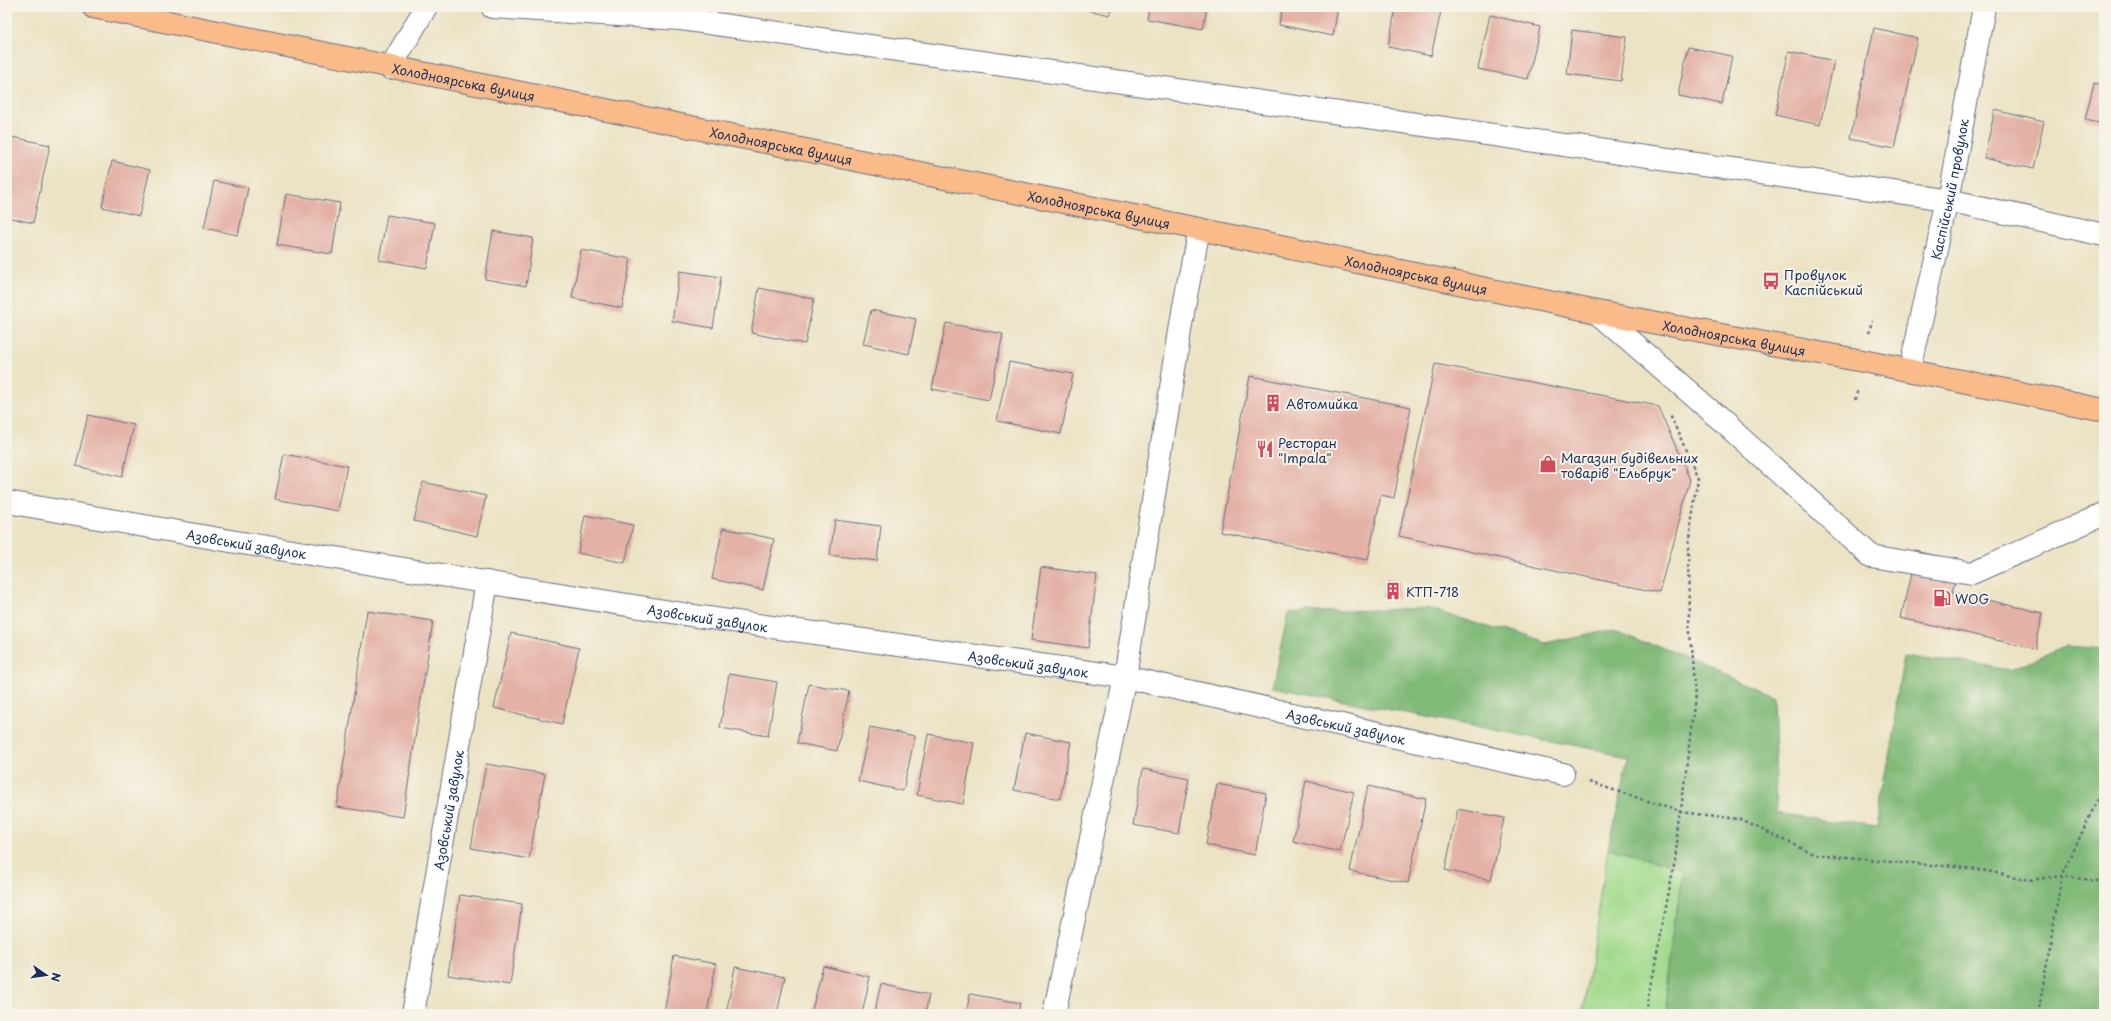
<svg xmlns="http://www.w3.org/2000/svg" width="2111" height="1021" font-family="'Playpen Sans',sans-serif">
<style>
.green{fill:#a2da8c;stroke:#5e8475}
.forest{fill:#81ba78;stroke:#4e746b}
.building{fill:#e4b1a6}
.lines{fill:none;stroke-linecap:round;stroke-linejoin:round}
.minor-casing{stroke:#646e82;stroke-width:24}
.major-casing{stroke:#646e82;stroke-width:24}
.path{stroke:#646e82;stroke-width:2.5;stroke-dasharray:3 3;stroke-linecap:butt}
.minor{stroke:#fff;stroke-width:22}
.major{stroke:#fabb8b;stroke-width:22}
.labels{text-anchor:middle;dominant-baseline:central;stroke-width:4;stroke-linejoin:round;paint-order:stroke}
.street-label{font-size:13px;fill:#1b2f5e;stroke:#f7f3e8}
.poi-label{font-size:13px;fill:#1b2f5e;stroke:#f7f3e8;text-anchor:start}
</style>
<rect width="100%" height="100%" fill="#f7f3e8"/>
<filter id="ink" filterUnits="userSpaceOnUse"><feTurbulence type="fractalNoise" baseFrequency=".025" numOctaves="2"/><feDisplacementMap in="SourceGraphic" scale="8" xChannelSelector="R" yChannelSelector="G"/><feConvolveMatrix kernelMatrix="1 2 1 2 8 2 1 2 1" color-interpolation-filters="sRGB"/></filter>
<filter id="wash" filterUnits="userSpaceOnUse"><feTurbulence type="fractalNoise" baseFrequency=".012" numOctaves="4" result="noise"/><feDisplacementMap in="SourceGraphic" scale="16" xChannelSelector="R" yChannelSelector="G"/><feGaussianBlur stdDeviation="0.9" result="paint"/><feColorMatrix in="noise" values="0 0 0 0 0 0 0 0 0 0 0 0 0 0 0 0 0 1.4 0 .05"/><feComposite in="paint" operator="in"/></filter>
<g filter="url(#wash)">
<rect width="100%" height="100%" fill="#ece3c4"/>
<!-- green -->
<polygon class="green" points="1608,850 1683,873 1665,1014 1582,1014"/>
<!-- forest -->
<polygon class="forest" points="1427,608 1545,645 1616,629 1773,696 1777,813 1877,828 1906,653 2010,670 2067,646 2104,649 2104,1014 1665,1014 1683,873 1608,850 1628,756 1272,687 1288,613"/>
<g id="blocks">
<!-- building -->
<g class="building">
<polygon points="1074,7 1112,7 1110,15"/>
<polygon points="1149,7 1207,7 1203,29 1147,19"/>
<polygon points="1282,7 1338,7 1333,36 1279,25"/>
<polygon points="1396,7 1442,7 1431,56 1388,47"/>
<polygon points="1490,15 1540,27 1528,79 1478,69"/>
<polygon points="1874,28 1918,38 1894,147 1851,138"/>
<polygon points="1572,30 1627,37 1621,81 1567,74"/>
<polygon points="1688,47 1732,56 1722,104 1678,95"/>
<polygon points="1789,51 1834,61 1820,125 1775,115"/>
<polygon points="2094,83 2104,85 2104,124 2085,120"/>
<polygon points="1995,110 2044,122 2033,169 1984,158"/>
<polygon points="7,136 50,145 33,223 7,217"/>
<polygon points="112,161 150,170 139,216 102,207"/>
<polygon points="214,181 248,188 238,235 204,228"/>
<polygon points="286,194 340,203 332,254 277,245"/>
<polygon points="387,215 435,223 427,268 379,260"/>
<polygon points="493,231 533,238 526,286 485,279"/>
<polygon points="581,250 631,259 622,308 572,298"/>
<polygon points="680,271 721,277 713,328 672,321"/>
<polygon points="759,288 814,299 805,344 751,333"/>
<polygon points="871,310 916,319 909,354 863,344"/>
<polygon points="946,323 1003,334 989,400 932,389"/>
<polygon points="1009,362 1073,374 1061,434 997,421"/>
<polygon points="1435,364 1658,406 1690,480 1660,593 1399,536"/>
<polygon points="1250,376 1411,407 1394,498 1381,495 1368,560 1220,532"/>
<polygon points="88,415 134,425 122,477 76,466"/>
<polygon points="284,454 347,466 338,511 275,499"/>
<polygon points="423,482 486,496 477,536 414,521"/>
<polygon points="585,515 633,525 625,563 578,553"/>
<polygon points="835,520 881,526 877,561 830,555"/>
<polygon points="723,528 774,539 763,590 712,579"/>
<polygon points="1916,551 1960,561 1953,592 2043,613 2035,649 1901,618"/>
<polygon points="1041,567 1097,575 1088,648 1031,640"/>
<polygon points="1388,582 1400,584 1397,600 1386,598"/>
<polygon points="367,611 433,621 403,817 337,807"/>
<polygon points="511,633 579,648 562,724 494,708"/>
<polygon points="729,674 777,682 768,736 720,728"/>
<polygon points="809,684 849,691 837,751 797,743"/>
<polygon points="870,727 915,736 903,791 858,781"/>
<polygon points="1025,733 1071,742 1060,799 1014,790"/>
<polygon points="928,734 974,743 963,804 917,795"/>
<polygon points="486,764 545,774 529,859 471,848"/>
<polygon points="1143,769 1189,778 1179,833 1133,825"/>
<polygon points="1306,781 1354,792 1340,852 1293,841"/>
<polygon points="1217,784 1266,793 1255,855 1206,845"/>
<polygon points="1368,786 1426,799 1408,883 1350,871"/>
<polygon points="1458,809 1504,818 1491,880 1445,870"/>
<polygon points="460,895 522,904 510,985 448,975"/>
<polygon points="674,956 716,964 707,1014 664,1013"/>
<polygon points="823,966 870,977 862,1014 811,1014"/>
<polygon points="735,967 785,977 777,1014 726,1014"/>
<polygon points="881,984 929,995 925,1014 874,1014"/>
<polygon points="970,994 1020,1003 1018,1014 966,1014"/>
</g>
</g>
</g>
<g filter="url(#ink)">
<use href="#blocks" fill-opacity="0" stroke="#646e82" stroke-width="1"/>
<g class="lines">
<!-- minor casing -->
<g class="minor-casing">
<g id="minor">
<polyline points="492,7 681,19 1948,200 2104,235"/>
<polyline points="390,68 426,7"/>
<polyline points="1597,312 1712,412 1871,556 1972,573 2104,514"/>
<path id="s1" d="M1910,370L1948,200L1984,7"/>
<path id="s2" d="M7,502L236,542L702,617L1125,677L1563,774"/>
<path id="s3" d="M413,1014L487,582"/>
<polyline points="1054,1014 1125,677 1184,306 1199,229"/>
</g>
</g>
<!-- major casing -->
<g class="major-casing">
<g id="major">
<path id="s4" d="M93,7L1199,229L1597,312L1863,361L2104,410"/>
</g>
</g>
<!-- path -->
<g class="path">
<polyline points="1869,333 1872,320"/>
<polyline points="1855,400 1858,389"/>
<polyline points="1589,782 1681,812 1739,819 1814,854 1977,869 2030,880 2062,876 2104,882"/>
<polyline points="1646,1014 1675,859 1695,697 1689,620 1688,546 1698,478 1670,414"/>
<polyline points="2038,1014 2062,876 2104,785"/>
</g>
<!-- minor -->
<use href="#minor" class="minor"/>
<!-- major -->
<use href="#major" class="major"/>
</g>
</g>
<!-- icons -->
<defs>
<g id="bus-bare" transform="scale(1.38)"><path d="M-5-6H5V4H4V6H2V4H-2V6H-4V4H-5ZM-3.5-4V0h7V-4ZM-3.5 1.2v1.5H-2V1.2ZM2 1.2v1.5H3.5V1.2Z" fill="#d1495b" stroke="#f7f3e8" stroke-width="2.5" paint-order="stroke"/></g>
<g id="building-bare" transform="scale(1.38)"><path d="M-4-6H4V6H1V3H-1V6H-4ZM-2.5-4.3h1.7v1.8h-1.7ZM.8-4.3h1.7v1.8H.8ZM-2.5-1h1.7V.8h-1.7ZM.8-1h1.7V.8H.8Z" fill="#d1495b" stroke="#f7f3e8" stroke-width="2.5" paint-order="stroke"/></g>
<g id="restaurant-bare" transform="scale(1.38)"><path d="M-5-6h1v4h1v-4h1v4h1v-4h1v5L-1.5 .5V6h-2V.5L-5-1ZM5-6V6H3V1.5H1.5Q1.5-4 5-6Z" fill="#d1495b" stroke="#f7f3e8" stroke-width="2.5" paint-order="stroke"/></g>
<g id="shop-bare" transform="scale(1.38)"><path d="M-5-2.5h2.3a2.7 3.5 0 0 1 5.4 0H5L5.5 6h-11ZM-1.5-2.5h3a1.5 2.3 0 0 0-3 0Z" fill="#d1495b" stroke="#f7f3e8" stroke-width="2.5" paint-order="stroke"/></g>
<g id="fuel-bare" transform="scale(1.38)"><path d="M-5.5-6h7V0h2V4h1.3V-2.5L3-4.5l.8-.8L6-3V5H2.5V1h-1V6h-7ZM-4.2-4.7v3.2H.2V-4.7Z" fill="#d1495b" stroke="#f7f3e8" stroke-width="2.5" paint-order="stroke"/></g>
</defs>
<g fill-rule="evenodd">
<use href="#bus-bare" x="1771" y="281"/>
<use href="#building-bare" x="1273" y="403"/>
<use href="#restaurant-bare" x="1265" y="449"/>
<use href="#shop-bare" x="1548" y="464"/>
<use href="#building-bare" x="1393" y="591"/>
<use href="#fuel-bare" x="1942" y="598"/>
</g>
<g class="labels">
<!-- street labels -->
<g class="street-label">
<text stroke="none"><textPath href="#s4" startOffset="378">Холодноярська вулиця</textPath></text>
<text stroke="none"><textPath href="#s4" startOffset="702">Холодноярська вулиця</textPath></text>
<text stroke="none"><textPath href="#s1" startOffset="185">Каспійський провулок</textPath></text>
<text stroke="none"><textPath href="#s4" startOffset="1026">Холодноярська вулиця</textPath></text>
<text stroke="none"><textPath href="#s4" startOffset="1350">Холодноярська вулиця</textPath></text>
<text stroke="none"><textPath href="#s4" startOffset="1674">Холодноярська вулиця</textPath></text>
<text stroke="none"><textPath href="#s2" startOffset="243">Азовський завулок</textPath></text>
<text stroke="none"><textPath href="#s2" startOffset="710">Азовський завулок</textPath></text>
<text stroke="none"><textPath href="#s2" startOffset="1034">Азовський завулок</textPath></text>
<text stroke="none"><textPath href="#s2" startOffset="1358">Азовський завулок</textPath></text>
<text stroke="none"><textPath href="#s3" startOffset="207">Азовський завулок</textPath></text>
</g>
<!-- poi labels -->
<g class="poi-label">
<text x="1784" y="274">Провулок<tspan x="1784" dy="15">Каспійський</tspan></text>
<text x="1286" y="403">Автомийка</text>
<text x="1278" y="442">Ресторан<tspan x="1278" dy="15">"Impala"</tspan></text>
<text x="1561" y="457">Магазин будівельних<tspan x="1561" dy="15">товарів "Ельбрук"</tspan></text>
<text x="1406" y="591">КТП-718</text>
<text x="1955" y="598">WOG</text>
</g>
</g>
<!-- margin -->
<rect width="2111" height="1021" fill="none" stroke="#f7f3e8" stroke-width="24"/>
<!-- north arrow -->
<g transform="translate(46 975) rotate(103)" stroke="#f7f3e8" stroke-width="3" paint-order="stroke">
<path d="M0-3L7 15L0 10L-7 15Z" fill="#1b2f5e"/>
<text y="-6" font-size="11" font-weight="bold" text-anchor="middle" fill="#1b2f5e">N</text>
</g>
</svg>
